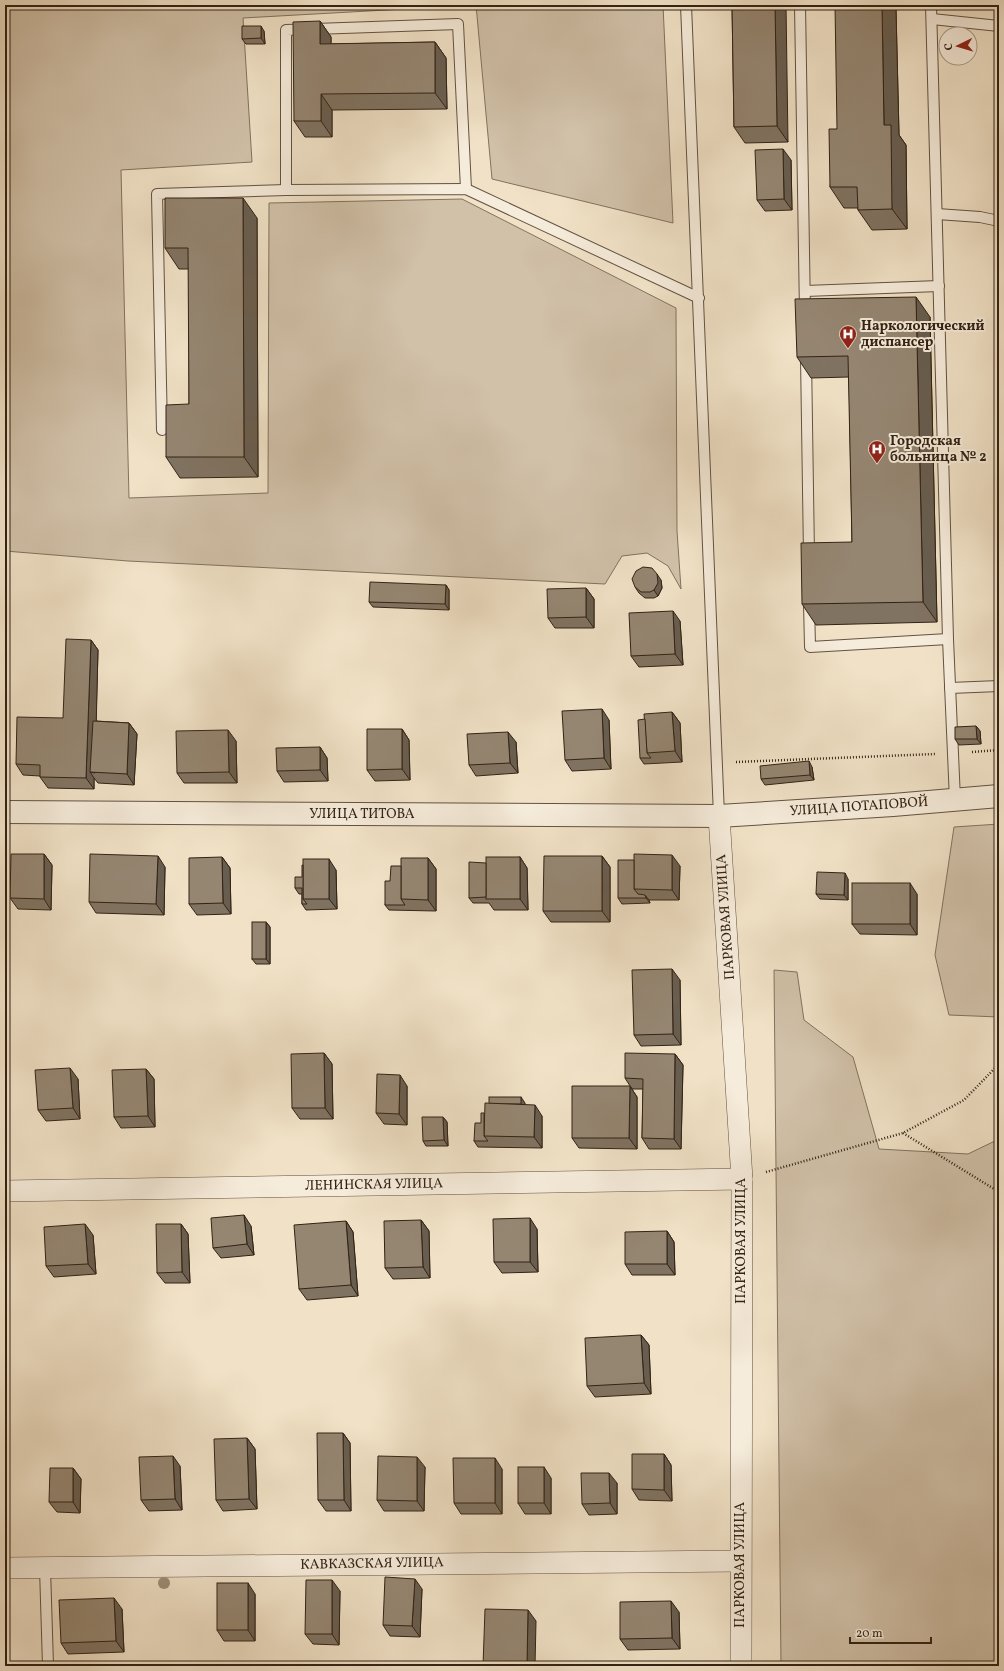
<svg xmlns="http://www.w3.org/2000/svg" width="1004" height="1671" font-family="Vollkorn,serif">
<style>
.green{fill:#d1c1a9;stroke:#82725f}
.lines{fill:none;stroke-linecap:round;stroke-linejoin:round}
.service-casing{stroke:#625242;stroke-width:12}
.minor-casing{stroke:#625242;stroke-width:22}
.tertiary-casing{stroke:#625242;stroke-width:24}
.path{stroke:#322215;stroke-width:2.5;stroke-dasharray:1 2;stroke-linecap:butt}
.service{stroke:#f6ecdb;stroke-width:10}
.minor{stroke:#f6ecdb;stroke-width:21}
.tertiary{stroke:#f6ecdb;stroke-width:22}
.tree{fill:#9e8e79}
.wall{fill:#807362;stroke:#322215}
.shaded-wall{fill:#685e50;stroke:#322215}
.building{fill:#958672;stroke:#322215}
.labels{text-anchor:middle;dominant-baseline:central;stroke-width:4;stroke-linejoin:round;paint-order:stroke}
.poi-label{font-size:14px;font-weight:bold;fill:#322215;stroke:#f6ecdb;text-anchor:start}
.street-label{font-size:14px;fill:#322215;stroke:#f6ecdb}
</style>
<rect width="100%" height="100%" fill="#f1e2c7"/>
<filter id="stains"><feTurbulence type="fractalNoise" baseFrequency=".005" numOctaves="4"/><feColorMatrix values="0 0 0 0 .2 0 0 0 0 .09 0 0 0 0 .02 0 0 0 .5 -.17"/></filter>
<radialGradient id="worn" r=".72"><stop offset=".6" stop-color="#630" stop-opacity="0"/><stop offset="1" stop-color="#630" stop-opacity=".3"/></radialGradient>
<!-- green -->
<g class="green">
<polygon points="5,5 663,5 673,223 492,179 476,5 243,18 252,162 121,170 129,498 268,493 269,203 462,199 676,308 677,531 681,589 668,566 647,553 622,556 605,584 128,561 5,551"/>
<polygon points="999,824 999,1017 949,1015 935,955 954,827"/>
<polygon points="774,970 797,972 804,1020 853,1057 879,1149 968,1154 999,1139 999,1666 781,1666"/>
</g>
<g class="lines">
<!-- service casing -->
<g class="service-casing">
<g id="service">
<polyline points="686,5 719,816"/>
<polyline points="800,5 805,313"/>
<polyline points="931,5 948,639 955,800"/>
<polyline points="932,19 999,26"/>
<polyline points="286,190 286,30 458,24 466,189"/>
<polyline points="937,214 980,217 999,221"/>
<polyline points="805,291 939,286"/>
<polyline points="806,357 809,555"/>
<polyline points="162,430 157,194 286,190 466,189 699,298"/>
<polyline points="809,603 810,647 948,639"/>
<polyline points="950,688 999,686"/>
<polyline points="45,1568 48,1666"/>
</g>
</g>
<!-- minor casing -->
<g class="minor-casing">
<g id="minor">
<polyline points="719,816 742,1179 741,1666"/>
<polyline points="5,1191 742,1179"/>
<polyline points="5,1568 740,1561"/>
</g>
</g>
<!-- tertiary casing -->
<g class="tertiary-casing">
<polyline id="tertiary" points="5,812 719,816 893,805 999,796"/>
</g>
<!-- path -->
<g class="path">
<polyline points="972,752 999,750"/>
<polyline points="736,762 935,754"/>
<polyline points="903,1133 999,1192"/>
<polyline points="766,1172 903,1133 964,1100 999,1064"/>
</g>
<!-- service -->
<use href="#service" class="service"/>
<!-- minor -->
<use href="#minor" class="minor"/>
<!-- tertiary -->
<use href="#tertiary" class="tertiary"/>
</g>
<!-- trees -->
<circle class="tree" cx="164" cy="1583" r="6"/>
<!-- wall -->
<g class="wall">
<polygon points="732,5 788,142 745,143 734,127"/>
<polygon points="896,10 899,135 906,145 907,229 872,230 858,210 858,208 844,208 830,187 837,129"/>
<polygon points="320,21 331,37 331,44 435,42 446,58 447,109 332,110 332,137 305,137 294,121"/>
<polygon points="264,31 265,44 246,44 242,39"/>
<polygon points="791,160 792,210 765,211 757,200"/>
<polygon points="257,218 258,477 180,478 166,457 189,404 189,269 179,269 165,248"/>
<polygon points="930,317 937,622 816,625 802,604 852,542 849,377 811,378 797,357"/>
<polygon points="661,580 662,588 658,596 654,598 645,598 639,593 635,587"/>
<polygon points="446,585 449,590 449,610 373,607 369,602"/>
<polygon points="586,588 594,599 594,628 555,628 548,618"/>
<polygon points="680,621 683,665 639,667 631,656"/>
<polygon points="91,640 98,650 96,721 129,723 137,734 134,785 98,783 94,778 94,789 48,788 40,777 40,776 23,775 16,764 63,718"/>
<polygon points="672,712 680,723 682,762 644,764 640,758"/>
<polygon points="609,720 611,769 572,771 565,760"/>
<polygon points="976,726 980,731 981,744 959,745 955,739"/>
<polygon points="402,729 409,740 410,780 375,781 367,770"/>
<polygon points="236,741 237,783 184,783 177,773"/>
<polygon points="516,742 518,773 476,776 469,765"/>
<polygon points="320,747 327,758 328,781 284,782 277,771"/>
<polygon points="812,767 814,780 765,785 761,779"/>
<polygon points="44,854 52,865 51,910 18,909 10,898"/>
<polygon points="602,856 610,867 610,922 551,922 543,911"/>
<polygon points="222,857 230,868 231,914 197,915 189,904"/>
<polygon points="520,857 527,868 528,910 494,910 489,903 473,903 469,898 486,863"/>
<polygon points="428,858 436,869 436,911 389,910 385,905 390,881 401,866"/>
<polygon points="680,866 679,900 649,900 650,903 622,904 618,898"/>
<polygon points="165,867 164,915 96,913 89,902"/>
<polygon points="336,870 337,909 306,910 302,904 302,894 299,894 295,888 302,877"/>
<polygon points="848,879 848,900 820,899 816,894"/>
<polygon points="917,894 917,935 860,934 852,924"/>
<polygon points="266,922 270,927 270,964 256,964 252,959"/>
<polygon points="680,980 681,1045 641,1046 634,1035"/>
<polygon points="324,1053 332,1064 333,1119 300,1119 292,1108"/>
<polygon points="675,1054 683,1065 681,1149 649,1149 642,1138 643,1089 632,1089 625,1078"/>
<polygon points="146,1069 154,1079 155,1127 121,1128 114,1117"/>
<polygon points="78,1079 80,1119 46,1121 38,1110"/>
<polygon points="407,1086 407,1125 384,1124 376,1113"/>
<polygon points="630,1086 637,1097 637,1149 579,1148 572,1138"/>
<polygon points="525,1103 524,1105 542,1116 542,1148 478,1147 474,1141 481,1123"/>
<polygon points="443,1117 447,1122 448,1146 426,1146 423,1141"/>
<polygon points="421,1220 429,1231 430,1278 393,1279 385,1268"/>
<polygon points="346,1221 353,1232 358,1296 307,1300 299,1289"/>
<polygon points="181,1224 188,1234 190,1283 165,1283 157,1273"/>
<polygon points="251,1226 254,1255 221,1258 213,1248"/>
<polygon points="537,1229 538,1272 502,1273 494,1262"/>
<polygon points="667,1231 674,1242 675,1275 632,1275 625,1264"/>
<polygon points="93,1235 96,1274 54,1277 46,1266"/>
<polygon points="641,1335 649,1345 651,1394 595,1397 587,1386"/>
<polygon points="343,1433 350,1443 351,1511 326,1511 318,1500"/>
<polygon points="247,1438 255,1449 257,1509 223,1511 216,1500"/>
<polygon points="664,1454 671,1465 672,1501 639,1500 632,1489"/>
<polygon points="180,1466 182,1510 149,1511 141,1500"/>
<polygon points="425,1467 424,1511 384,1511 377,1500"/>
<polygon points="73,1468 81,1479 80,1513 57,1512 49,1502"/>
<polygon points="502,1469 502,1514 461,1514 454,1503"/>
<polygon points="551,1478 551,1514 525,1514 518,1503"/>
<polygon points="617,1483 617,1514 589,1515 582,1504"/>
<polygon points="422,1589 420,1637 390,1636 383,1625"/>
<polygon points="340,1591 339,1645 313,1644 305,1634"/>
<polygon points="255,1594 255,1641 224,1641 217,1630"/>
<polygon points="122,1609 124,1652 68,1654 61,1643"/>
<polygon points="679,1612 680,1649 628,1650 620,1639"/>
</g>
<!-- shaded-wall -->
<g class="shaded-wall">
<polygon points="775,5 786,5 788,142 777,126"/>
<polygon points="882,5 893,5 896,10 899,135 906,145 907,229 892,209 884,125"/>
<polygon points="320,21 331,37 331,59 320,44"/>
<polygon points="261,26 264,31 265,44 261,38"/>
<polygon points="435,42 446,58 447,109 435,93"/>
<polygon points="321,94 332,110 332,137 321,121"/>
<polygon points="783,149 791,160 792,210 784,199"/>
<polygon points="243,198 257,218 258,477 244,457"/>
<polygon points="916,297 930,317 937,622 923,602"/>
<polygon points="657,574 661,580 662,588 658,596 654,590"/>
<polygon points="446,585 449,590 449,610 445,604"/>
<polygon points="586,588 594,599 594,628 586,617"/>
<polygon points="673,611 680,621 683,665 675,654"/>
<polygon points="91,640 98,650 95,773 90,772 94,778 94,789 86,778"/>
<polygon points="602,709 609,720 611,769 604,758"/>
<polygon points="672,712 680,723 682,762 675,751"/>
<polygon points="129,723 137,734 134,785 127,774"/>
<polygon points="976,726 980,731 981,744 977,739"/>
<polygon points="402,729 409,740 410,780 402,769"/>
<polygon points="228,730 236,741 237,783 229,772"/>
<polygon points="508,732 516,742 518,773 510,763"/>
<polygon points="320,747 327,758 328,781 320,770"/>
<polygon points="809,761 812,767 814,780 810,775"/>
<polygon points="44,854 52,865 51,910 44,899"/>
<polygon points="672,855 680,866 679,900 672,890"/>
<polygon points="158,856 165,867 164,915 156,904"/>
<polygon points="602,856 610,867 610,922 602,911"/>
<polygon points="222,857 230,868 231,914 223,903"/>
<polygon points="520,857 527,868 528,910 520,899"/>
<polygon points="428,858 436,869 436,911 428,900"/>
<polygon points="329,859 336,870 337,909 329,899"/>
<polygon points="845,873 848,879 848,900 844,895"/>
<polygon points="910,883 917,894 917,935 910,924"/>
<polygon points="645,895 649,900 650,903 646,898"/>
<polygon points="266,922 270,927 270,964 266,959"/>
<polygon points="672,969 680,980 681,1045 673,1034"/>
<polygon points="324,1053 332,1064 333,1119 325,1108"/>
<polygon points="675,1054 683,1065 681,1149 674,1139"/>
<polygon points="70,1068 78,1079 80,1119 73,1108"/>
<polygon points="146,1069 154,1079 155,1127 148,1116"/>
<polygon points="400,1075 407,1086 407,1125 399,1114"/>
<polygon points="630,1086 637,1097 637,1149 629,1138"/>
<polygon points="521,1097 525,1103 524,1115 520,1110"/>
<polygon points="535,1105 542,1116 542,1148 534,1137"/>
<polygon points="443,1117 447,1122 448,1146 444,1140"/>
<polygon points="244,1215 251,1226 254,1255 247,1244"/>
<polygon points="530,1218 537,1229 538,1272 530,1262"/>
<polygon points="421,1220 429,1231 430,1278 423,1267"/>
<polygon points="346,1221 353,1232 358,1296 351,1285"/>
<polygon points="85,1224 93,1235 96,1274 88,1264"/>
<polygon points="181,1224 188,1234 190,1283 182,1272"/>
<polygon points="667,1231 674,1242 675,1275 667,1264"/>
<polygon points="641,1335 649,1345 651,1394 644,1383"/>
<polygon points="343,1433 350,1443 351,1511 344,1500"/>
<polygon points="247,1438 255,1449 257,1509 249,1499"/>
<polygon points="664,1454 671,1465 672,1501 664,1490"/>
<polygon points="173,1456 180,1466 182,1510 175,1499"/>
<polygon points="417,1457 425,1467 424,1511 417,1501"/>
<polygon points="495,1458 502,1469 502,1514 495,1503"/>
<polygon points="544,1467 551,1478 551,1514 544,1503"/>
<polygon points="73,1468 81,1479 80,1513 73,1502"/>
<polygon points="609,1473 617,1483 617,1514 610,1503"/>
<polygon points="415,1579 422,1589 420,1637 412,1626"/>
<polygon points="332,1580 340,1591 339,1645 332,1634"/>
<polygon points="248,1583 255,1594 255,1641 248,1630"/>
<polygon points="114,1598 122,1609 124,1652 116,1641"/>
<polygon points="671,1601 679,1612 680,1649 672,1638"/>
<polygon points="528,1610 536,1621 535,1666 527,1666"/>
</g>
<!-- building -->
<g class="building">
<polygon points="732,5 775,5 777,126 734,127"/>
<polygon points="835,5 882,5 884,125 891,125 892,209 858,210 857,187 830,187 829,129 837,129"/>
<polygon points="320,21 320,44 435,42 435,93 321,94 321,121 294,121 293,22"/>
<polygon points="242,26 261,26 261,38 242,39"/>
<polygon points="997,127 999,127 999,158"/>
<polygon points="783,149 784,199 757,200 755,150"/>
<polygon points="165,198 243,198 244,457 166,457 166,405 189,404 188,248 165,248"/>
<polygon points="916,297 923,602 802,604 801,543 852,542 848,356 797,357 795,299"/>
<polygon points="643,567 652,568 657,574 658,583 654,590 650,592 641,592 635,587 632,579 636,571"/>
<polygon points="370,582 446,585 445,604 369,602"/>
<polygon points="586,588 586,617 548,618 547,589"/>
<polygon points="673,611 675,654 631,656 629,613"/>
<polygon points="66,639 91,640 86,778 40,777 40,765 16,764 17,717 63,718"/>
<polygon points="602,709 604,758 565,760 562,711"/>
<polygon points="672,712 675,751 647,753 644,714"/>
<polygon points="645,719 647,753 651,758 640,758 638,720"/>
<polygon points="93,721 129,723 127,774 90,772"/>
<polygon points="976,726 977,739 955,739 955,727"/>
<polygon points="367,729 402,729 402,769 367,770"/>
<polygon points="228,730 229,772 177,773 176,731"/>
<polygon points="508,732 510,763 469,765 467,734"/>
<polygon points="320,747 320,770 277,771 276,748"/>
<polygon points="809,761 810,775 761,779 760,766"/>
<polygon points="11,854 44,854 44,899 10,898"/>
<polygon points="90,854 158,856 156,904 89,902"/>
<polygon points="634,854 672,855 672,890 634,889"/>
<polygon points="544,856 602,856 602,911 543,911"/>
<polygon points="222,857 223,903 189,904 189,858"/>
<rect x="486" y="857" width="34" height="42"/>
<polygon points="401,858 428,858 428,900 401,899"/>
<rect x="303" y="859" width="26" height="40"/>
<polygon points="618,860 634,860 634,889 638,894 645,895 646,898 618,898"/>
<polygon points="469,862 486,863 486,897 469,898"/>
<polygon points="302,865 303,865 303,899 307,904 302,904 302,888 295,888 295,877 302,877"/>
<polygon points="391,866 401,866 401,899 405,905 385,905 385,881 390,881"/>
<polygon points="817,872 845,873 844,895 816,894"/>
<rect x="852" y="883" width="58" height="41"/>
<rect x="252" y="922" width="14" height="37"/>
<polygon points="672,969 673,1034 634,1035 632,970"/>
<polygon points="324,1053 325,1108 292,1108 291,1054"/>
<polygon points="625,1053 675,1054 674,1139 642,1138 643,1079 625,1078"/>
<polygon points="70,1068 73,1108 38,1110 35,1070"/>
<polygon points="146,1069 148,1116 114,1117 112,1070"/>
<polygon points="377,1074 400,1075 399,1114 376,1113"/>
<polygon points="572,1086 630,1086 629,1138 572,1138"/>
<rect x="489" y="1097" width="32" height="7"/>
<polygon points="485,1103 535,1105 534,1137 484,1136"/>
<polygon points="481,1113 484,1113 484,1136 488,1141 474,1141 475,1123 481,1123"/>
<polygon points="422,1117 443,1117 444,1140 423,1141"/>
<polygon points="244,1215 247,1244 213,1248 211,1218"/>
<polygon points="530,1218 530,1262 494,1262 493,1219"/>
<polygon points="421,1220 423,1267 385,1268 384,1221"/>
<polygon points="346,1221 351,1285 299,1289 294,1225"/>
<polygon points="85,1224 88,1264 46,1266 44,1227"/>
<polygon points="156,1224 181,1224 182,1272 157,1273"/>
<polygon points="667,1231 667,1264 625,1264 625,1232"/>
<polygon points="641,1335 644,1383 587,1386 585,1338"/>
<polygon points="317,1433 343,1433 344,1500 318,1500"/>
<polygon points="247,1438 249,1499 216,1500 214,1439"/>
<polygon points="632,1454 664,1454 664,1490 632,1489"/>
<polygon points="173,1456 175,1499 141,1500 139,1457"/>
<polygon points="378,1456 417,1457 417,1501 377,1500"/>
<polygon points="453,1458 495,1458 495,1503 454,1503"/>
<rect x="518" y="1467" width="26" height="36"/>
<polygon points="50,1468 73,1468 73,1502 49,1502"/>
<polygon points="581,1473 609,1473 610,1503 582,1504"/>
<polygon points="385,1577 415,1579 412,1626 383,1625"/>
<polygon points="306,1580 332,1580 332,1634 305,1634"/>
<rect x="217" y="1583" width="31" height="47"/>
<polygon points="114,1598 116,1641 61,1643 59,1600"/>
<polygon points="671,1601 672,1638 620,1639 620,1602"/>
<polygon points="485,1609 528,1610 527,1666 483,1666"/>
</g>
<!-- icons -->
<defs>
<g id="hospital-pin" transform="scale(0.9)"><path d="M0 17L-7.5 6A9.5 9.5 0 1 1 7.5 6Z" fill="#8f2418" stroke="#f6ecdb"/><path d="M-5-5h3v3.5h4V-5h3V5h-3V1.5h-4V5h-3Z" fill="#fff"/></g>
</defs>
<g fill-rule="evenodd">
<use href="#hospital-pin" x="848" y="334"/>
<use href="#hospital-pin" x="877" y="449"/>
</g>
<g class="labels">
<!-- poi labels -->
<g class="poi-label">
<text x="861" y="326">Наркологический<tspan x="861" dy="16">диспансер</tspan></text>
<text x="890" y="441">Городская<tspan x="890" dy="16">больница № 2</tspan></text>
</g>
<!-- street labels -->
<g class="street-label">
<text transform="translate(859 807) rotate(-4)">УЛИЦА ПОТАПОВОЙ</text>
<text x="362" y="814">УЛИЦА ТИТОВА</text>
<text transform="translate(726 917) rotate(-94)">ПАРКОВАЯ УЛИЦА</text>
<text transform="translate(374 1185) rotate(-1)">ЛЕНИНСКАЯ УЛИЦА</text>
<text transform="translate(741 1241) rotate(-90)">ПАРКОВАЯ УЛИЦА</text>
<text transform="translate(372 1564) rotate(-1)">КАВКАЗСКАЯ УЛИЦА</text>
<text transform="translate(740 1565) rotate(-90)">ПАРКОВАЯ УЛИЦА</text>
</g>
</g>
<!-- margin -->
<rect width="1004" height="1671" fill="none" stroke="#f1e2c7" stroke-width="20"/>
<rect x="6" y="6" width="992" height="1659" fill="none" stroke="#322215" stroke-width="2"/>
<rect x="10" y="10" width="984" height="1651" fill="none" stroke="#322215"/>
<!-- north arrow -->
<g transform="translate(958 46) rotate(265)"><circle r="19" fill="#f6ecdb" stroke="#a89b8c"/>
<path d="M0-3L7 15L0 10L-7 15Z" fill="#8f2418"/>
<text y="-6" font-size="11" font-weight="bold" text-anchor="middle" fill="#322215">С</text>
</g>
<!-- scale -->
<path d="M850 1637v6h81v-6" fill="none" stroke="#322215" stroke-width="2"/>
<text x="856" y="1637" font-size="12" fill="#322215" stroke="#f6ecdb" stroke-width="3" paint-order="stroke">20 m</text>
<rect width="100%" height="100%" filter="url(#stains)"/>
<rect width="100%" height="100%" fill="url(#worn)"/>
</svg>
